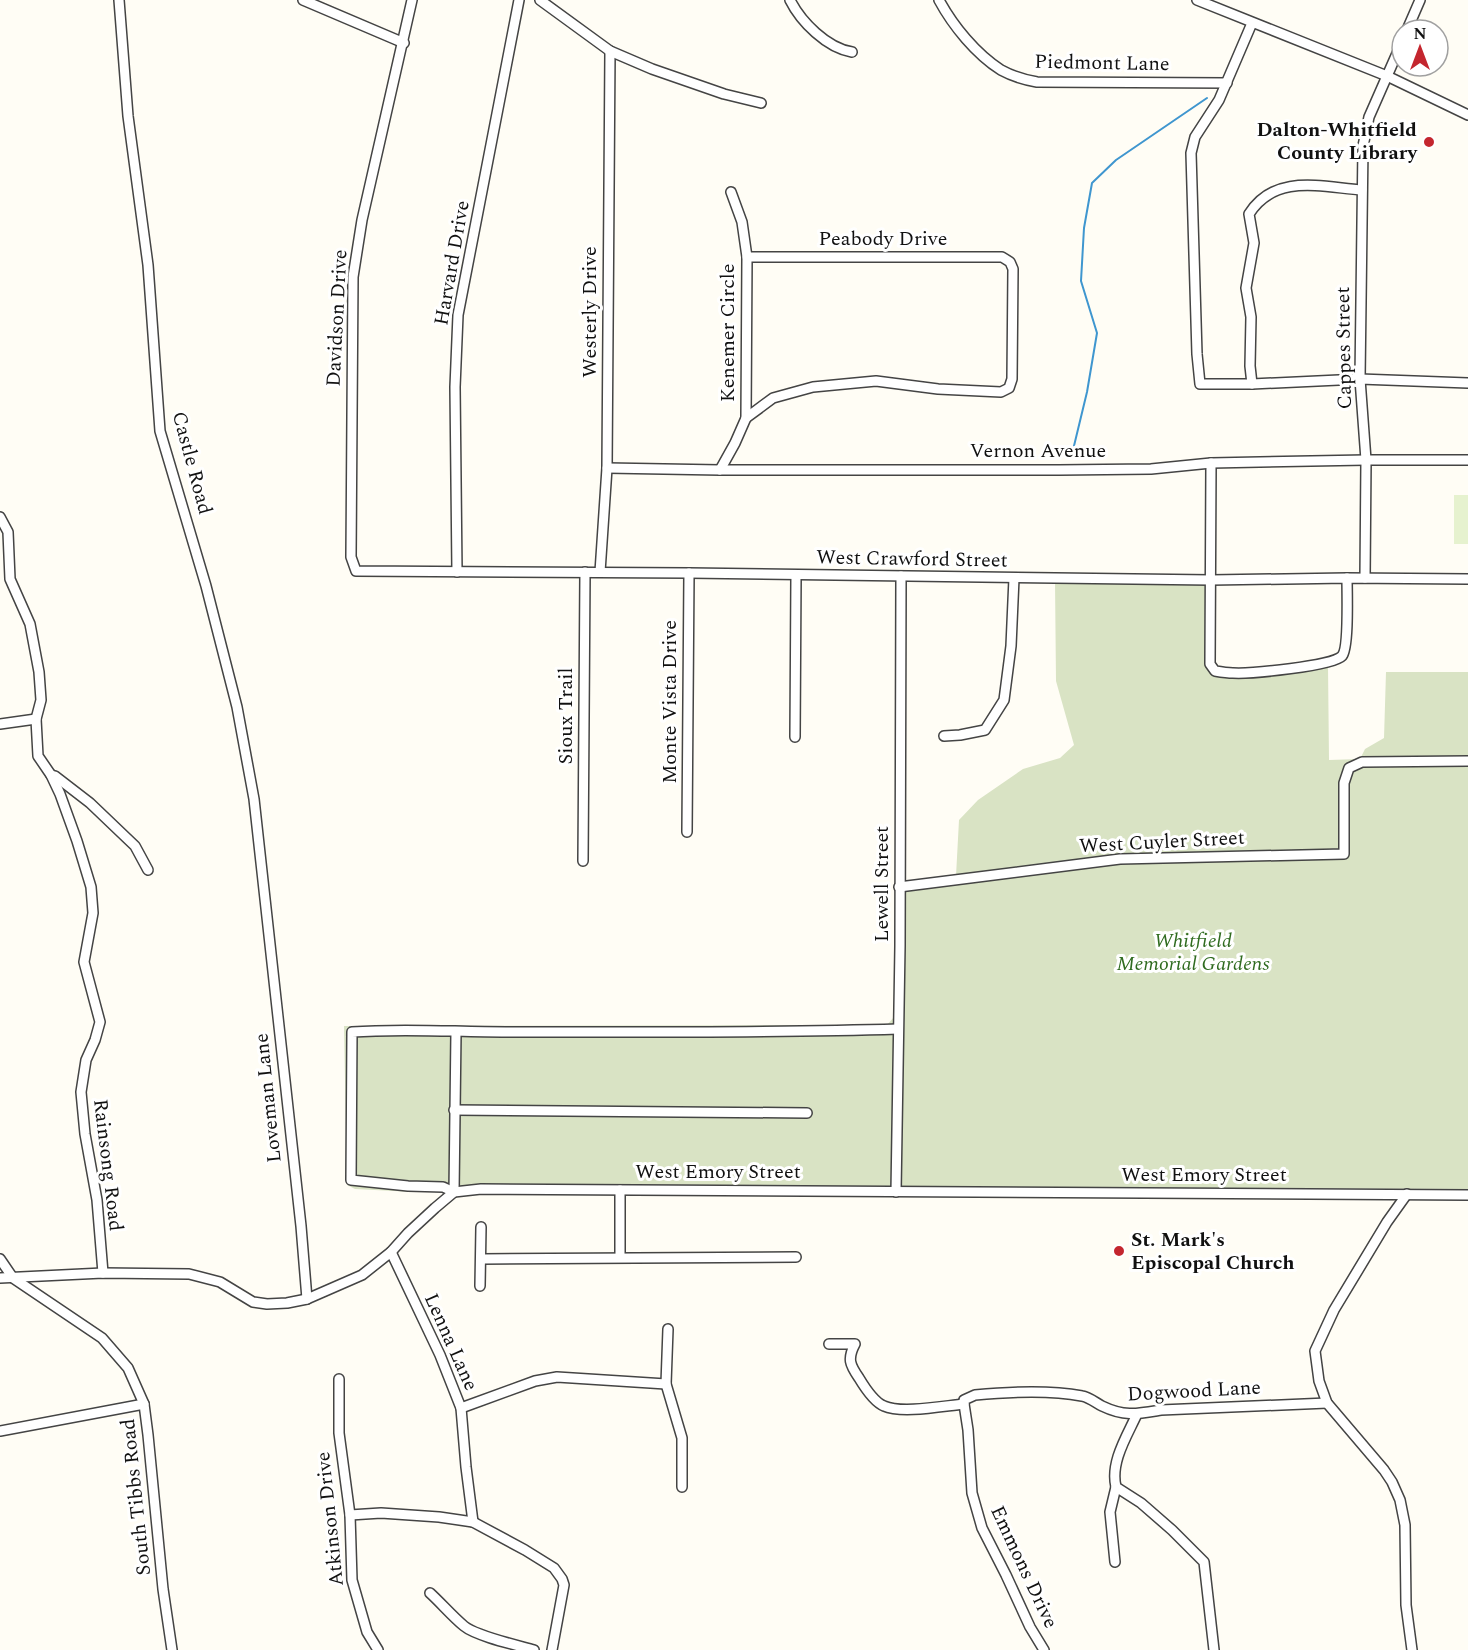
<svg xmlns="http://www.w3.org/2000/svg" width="1468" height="1650" font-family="Spectral,serif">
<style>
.cemetery{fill:#d9e3c4}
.pitch{fill:#e6f2cf}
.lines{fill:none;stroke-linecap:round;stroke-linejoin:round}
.stream{stroke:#3f96cf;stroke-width:2}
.minor-casing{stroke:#444;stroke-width:12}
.minor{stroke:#fff;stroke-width:9}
.poi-dot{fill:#c4262e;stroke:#fff;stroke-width:2}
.labels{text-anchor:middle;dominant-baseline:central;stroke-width:6;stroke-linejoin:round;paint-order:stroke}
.street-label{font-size:20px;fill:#111;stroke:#fff}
.poi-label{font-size:20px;font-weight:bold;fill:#111;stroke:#fff;text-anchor:end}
.park-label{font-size:20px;font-style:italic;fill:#2f6b1f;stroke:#fff}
</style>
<rect width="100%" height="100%" fill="#fffdf5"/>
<!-- cemetery -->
<polygon class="cemetery" points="1055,582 1207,583 1206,658 1210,673 1219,676 1328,666 1329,760 1360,759 1365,749 1384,738 1386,672 1468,672 1468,1189 721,1187 413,1192 355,1189 347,1185 344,1026 887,1025 894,1017 895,885 956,876 959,820 978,800 1023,769 1060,758 1074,745 1056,681"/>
<!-- pitch -->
<rect class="pitch" x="1454" y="495" width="14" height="49"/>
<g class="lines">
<!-- stream -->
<polyline class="stream" points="1073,450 1087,392 1097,333 1081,281 1084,228 1092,183 1116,160 1207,98"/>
<!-- minor casing -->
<g class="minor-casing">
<g id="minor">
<polyline points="119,0 128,116 148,265 160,431 206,586 237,707 254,799 301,1226 307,1299"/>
<polyline points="303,0 404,43"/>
<polyline points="412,0 362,220 353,277 351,557 356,571 689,573 1211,580 1347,578 1468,579"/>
<polyline points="540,0 610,51 652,69 724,94 761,103"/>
<path d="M790,0C801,22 827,48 852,52"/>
<path d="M939,0C953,26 976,54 1001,70C1012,76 1025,80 1037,82L1227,83"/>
<polyline points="1197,0 1387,76 1468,115"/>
<polyline points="1252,23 1219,100 1195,137 1191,153 1197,354 1200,384 1252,384 1360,379 1468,383"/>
<polyline points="1407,30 1420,0"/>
<path d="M1252,384L1250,366L1251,317L1246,288L1254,243L1249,214C1275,173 1321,187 1362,190"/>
<polyline points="746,418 773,398 813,387 876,381 938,389 1001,392 1009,388 1012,379 1013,269 1010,262 1002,257 747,257"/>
<path d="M1211,463L1210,664L1215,671C1221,672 1227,673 1233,673C1250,674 1333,666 1342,656C1349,648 1347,592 1347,578"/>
<polyline points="607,468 720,470 1059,470 1151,469 1211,463 1366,460 1468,460"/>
<polyline points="720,470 735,443 746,418 747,257 742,222 731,192"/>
<polyline points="0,517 8,532 10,579 30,624 39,672 41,700 36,719 38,756 51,775 60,794 77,841 91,887 93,913 84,962 100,1022 95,1040 86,1060 81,1092 85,1134 97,1200 103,1273"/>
<polyline points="457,572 455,387 458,315 519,0"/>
<polyline points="600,572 607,468 610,51"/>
<polyline points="1365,578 1366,460 1360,379 1363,146 1369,117 1402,42"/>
<polyline points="0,724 36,719"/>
<polyline points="944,736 960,735 985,730 1004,700 1011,646 1014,578"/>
<polyline points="795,737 796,575"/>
<polyline points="51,775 55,776 90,803 135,846 148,870"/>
<polyline points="687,832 689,573"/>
<polyline points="583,861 585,572"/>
<polyline points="899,887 1120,859 1344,854 1344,783 1349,768 1362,762 1468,761"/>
<polyline points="454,1110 807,1113"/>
<polyline points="620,1190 620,1257"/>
<path d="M454,1192L443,1187L408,1186L351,1180L352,1032C403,1028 455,1032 506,1032C637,1032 768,1033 898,1029"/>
<polyline points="454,1192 456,1032"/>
<polyline points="896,1192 900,946 901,576"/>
<polyline points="1407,1194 1387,1222 1334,1310 1315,1351 1319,1381 1327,1403 1384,1470 1392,1482 1400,1500 1405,1525 1406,1605 1412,1650"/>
<polyline points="391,1252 440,1355 461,1408 466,1467 473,1522"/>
<polyline points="0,1259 13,1278 102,1338 128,1368 144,1404 148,1435 163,1589 172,1650"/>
<polyline points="482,1259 796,1257"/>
<polyline points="0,1278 103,1273 189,1274 220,1282 253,1302 267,1304 287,1303 307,1299 362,1275 391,1252 408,1233 435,1208 454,1192 481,1189 1468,1195"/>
<polyline points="480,1286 481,1227"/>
<polyline points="668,1329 666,1384 682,1438 682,1487"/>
<path d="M829,1344H855C847,1359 850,1365 859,1378C865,1388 874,1402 884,1406C902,1414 943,1406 964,1404L968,1430L972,1493L982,1528L1006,1575L1030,1627L1044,1650"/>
<polyline points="339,1379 339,1433 350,1515 352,1580 367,1632 378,1650"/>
<path d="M964,1404V1400L975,1395C1007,1392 1050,1390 1082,1396C1089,1397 1096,1403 1102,1406C1125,1417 1137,1414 1161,1410L1327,1403"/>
<polyline points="461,1408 535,1381 557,1377 666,1384"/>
<path d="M1137,1414C1127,1436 1110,1462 1116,1487L1141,1503L1172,1530L1204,1562L1214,1650"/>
<polyline points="0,1431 144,1404"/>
<polyline points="350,1515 381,1513 439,1517 473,1522 525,1550 554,1568 562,1579 564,1585 552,1650"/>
<polyline points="1115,1562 1110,1512 1116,1487"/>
<path d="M430,1593C441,1603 452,1616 464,1626C476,1636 516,1645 534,1650"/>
</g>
</g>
<!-- minor -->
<use href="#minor" class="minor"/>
</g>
<!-- markers -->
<g class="poi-dot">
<circle cx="1429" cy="142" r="6"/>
<circle cx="1119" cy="1251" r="6"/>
</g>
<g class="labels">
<!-- street labels -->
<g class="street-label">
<text transform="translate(1102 63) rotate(1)">Piedmont Lane</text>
<text x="883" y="239">Peabody Drive</text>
<text transform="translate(452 263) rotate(-80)">Harvard Drive</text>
<text transform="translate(590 312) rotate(-90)">Westerly Drive</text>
<text transform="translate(337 318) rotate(-87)">Davidson Drive</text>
<text transform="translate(728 333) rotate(-90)">Kenemer Circle</text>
<text transform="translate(1344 348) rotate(-91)">Cappes Street</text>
<text x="1038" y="451">Vernon Avenue</text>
<text transform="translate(192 463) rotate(75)">Castle Road</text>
<text transform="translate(912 559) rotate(1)">West Crawford Street</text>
<text transform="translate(670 702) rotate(-90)">Monte Vista Drive</text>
<text transform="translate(566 716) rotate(-90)">Sioux Trail</text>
<text transform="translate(1162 842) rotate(-3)">West Cuyler Street</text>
<text transform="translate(882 884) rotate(-90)">Lewell Street</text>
<text transform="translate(268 1098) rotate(-96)">Loveman Lane</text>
<text transform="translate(108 1165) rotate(83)">Rainsong Road</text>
<text x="718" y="1172">West Emory Street</text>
<text x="1204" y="1175">West Emory Street</text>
<text transform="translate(451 1342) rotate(66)">Lenna Lane</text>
<text transform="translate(1194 1391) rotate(-3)">Dogwood Lane</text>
<text transform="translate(136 1497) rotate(-96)">South Tibbs Road</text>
<text transform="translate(330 1519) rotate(-96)">Atkinson Drive</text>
<text transform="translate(1024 1567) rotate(65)">Emmons Drive</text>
</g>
<!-- poi labels -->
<g class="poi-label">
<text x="1417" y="130">Dalton-Whitfield<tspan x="1417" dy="23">County Library</tspan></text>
<text x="1131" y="1240" text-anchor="start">St. Mark's<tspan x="1131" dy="23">Episcopal Church</tspan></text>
</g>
<!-- park labels -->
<g class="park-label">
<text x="1193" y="941">Whitfield<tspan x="1193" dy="23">Memorial Gardens</tspan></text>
</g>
</g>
<!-- north arrow -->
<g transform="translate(1420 48)"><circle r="28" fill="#ffffff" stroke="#a0a0a0" stroke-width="1.5"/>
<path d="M0-4.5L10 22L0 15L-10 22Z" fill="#c4262e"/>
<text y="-9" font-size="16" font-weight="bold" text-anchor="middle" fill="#111111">N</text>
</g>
</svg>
